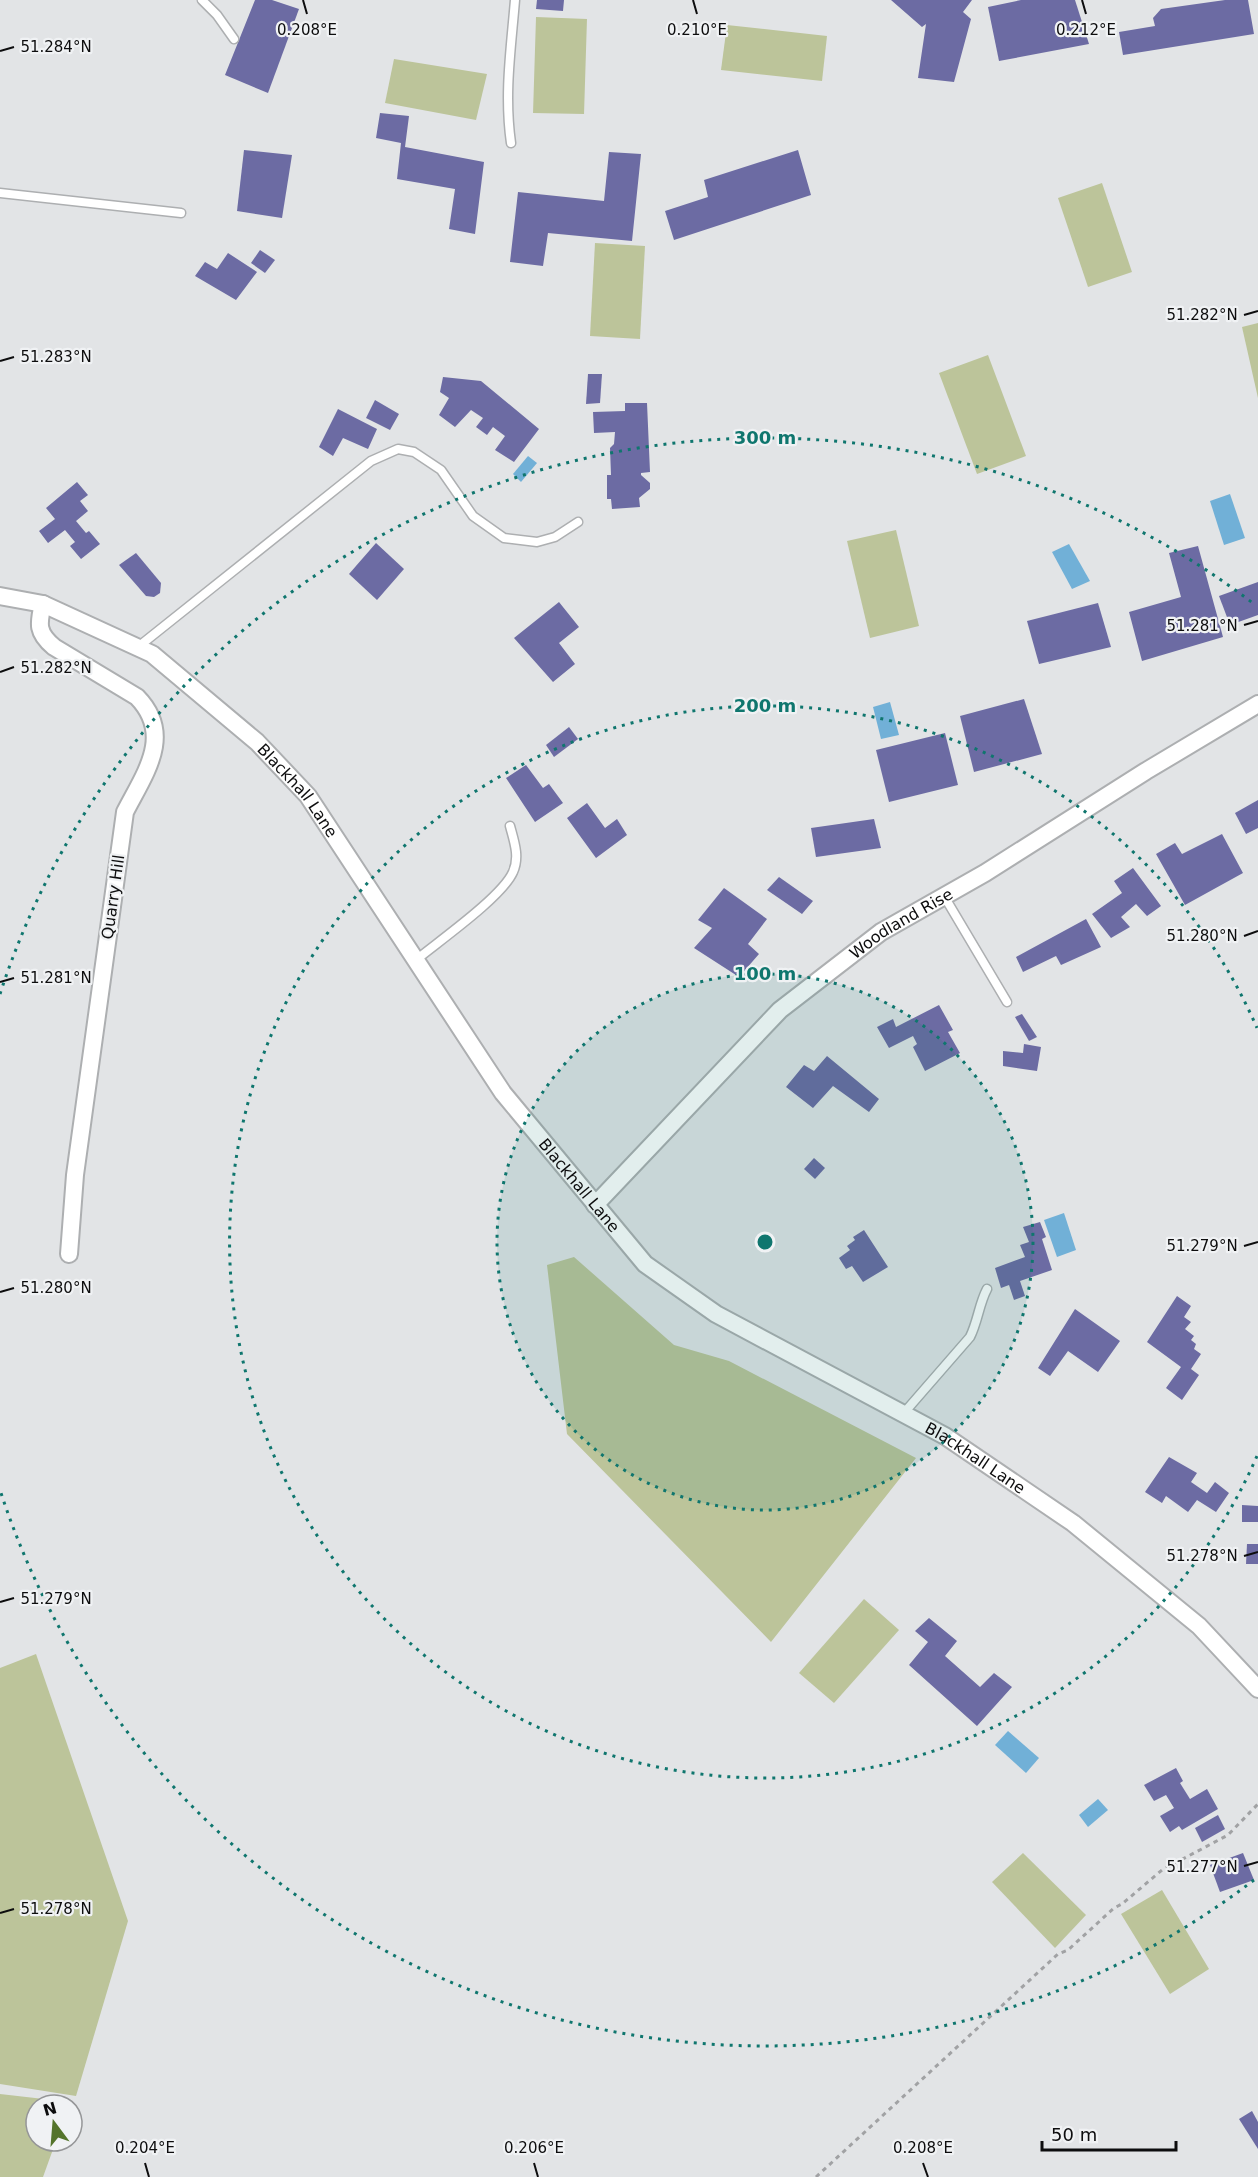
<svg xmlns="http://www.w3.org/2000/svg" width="1258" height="2177" font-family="'DejaVu Sans',sans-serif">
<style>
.green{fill:#bcc49a}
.water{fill:#71b0d7}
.building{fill:#6c6ba3}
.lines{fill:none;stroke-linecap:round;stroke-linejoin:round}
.service-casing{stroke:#adafb1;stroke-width:11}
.minor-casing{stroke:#adafb1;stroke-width:20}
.path{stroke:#a1a2a4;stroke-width:3;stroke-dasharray:4.5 4.5;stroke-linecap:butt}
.service{stroke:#fff;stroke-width:8}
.minor{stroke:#fff;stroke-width:16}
.ticks{fill:none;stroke:#0d0d0e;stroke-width:2}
.ring{fill:none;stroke:#0f766e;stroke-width:3;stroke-dasharray:3 6}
.labels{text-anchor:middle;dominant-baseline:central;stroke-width:4.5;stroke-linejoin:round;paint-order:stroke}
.street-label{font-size:16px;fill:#0d0d0e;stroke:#f0f2f4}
.ticks-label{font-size:15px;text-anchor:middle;fill:#0d0d0e;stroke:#f0f2f4;stroke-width:4.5;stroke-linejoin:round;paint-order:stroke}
.centre{fill:#0f766e;stroke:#f0f2f4;stroke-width:3}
.ring-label{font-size:18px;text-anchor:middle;font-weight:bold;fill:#0f766e;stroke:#f0f2f4;stroke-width:4.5;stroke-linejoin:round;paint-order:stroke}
</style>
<rect width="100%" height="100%" fill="#e2e4e6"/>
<!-- green -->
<g class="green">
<polygon points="536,17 587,19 584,114 533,113"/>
<polygon points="727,25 827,36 822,81 721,70"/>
<polygon points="394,59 487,74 476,120 385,103"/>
<polygon points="1102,183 1132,272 1088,287 1058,198"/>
<polygon points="595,243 645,246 640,339 590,336"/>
<polygon points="1258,323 1258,398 1242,327"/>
<polygon points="988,355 1026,456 977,474 939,373"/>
<polygon points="896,530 919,626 870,638 847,541"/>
<polygon points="574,1257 674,1345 729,1361 916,1458 771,1642 567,1434 547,1265"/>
<polygon points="864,1599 899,1630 834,1703 799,1673"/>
<polygon points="36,1654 128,1921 76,2096 0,2084 0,1668"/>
<polygon points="1023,1853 1086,1915 1055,1948 992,1882"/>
<polygon points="1162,1890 1209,1969 1170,1994 1121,1914"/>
<polygon points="0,2094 70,2102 69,2105 36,2105 36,2141 56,2141 43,2177 0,2177"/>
</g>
<!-- water -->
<g class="water">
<polygon points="528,456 537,463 521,482 513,474"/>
<polygon points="1230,494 1245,538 1224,545 1210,501"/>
<polygon points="1069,544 1090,581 1072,589 1052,552"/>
<polygon points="890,702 899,735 881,739 873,707"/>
<polygon points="1064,1213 1076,1250 1057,1257 1044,1220"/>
<polygon points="1008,1731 1039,1758 1026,1773 995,1745"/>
<polygon points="1098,1799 1108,1810 1088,1827 1079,1815"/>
</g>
<!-- building -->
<g class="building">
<polygon points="255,0 272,0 299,9 268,93 225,75"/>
<polygon points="537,0 564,0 563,11 536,9"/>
<polygon points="891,0 972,0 963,12 971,19 954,82 918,78 926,24 922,27"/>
<polygon points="1021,0 1075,0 1089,44 999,61 988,7"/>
<polygon points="1225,0 1248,0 1254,34 1123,55 1119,32 1155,26 1153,18 1161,9"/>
<polygon points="380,113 409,116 405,147 484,162 475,234 449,229 455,189 397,179 401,143 376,138"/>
<polygon points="244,150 292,155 282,218 237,211"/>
<polygon points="798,150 811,195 674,240 665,211 708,197 704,180"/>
<polygon points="609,152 641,154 632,241 548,233 543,266 510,262 518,192 604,201"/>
<polygon points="260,250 275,260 265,273 251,263"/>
<polygon points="228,253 257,272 236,300 195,276 205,262 217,269"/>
<polygon points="588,374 602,374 600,403 586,404"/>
<polygon points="443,377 481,381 539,429 514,462 495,450 505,436 493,427 487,435 476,427 483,418 471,410 455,427 439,415 449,398 440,392"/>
<polygon points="375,400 399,414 390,430 366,418"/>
<polygon points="625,403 647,403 650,472 641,473 641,475 650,483 650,489 639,498 640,507 612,509 611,499 607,499 607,475 611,475 610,448 614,444 615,432 594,433 593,412 625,411"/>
<polygon points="338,409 377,429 368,449 343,438 333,456 319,447"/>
<polygon points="77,482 88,495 80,501 88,511 76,521 86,533 89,531 100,544 81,559 70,546 75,542 65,530 48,543 39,531 55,519 46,508"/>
<polygon points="376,543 404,569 377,600 349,574"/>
<polygon points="1198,546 1223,637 1142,661 1129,612 1181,597 1169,553"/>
<polygon points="136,553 161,583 160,593 154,597 146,596 119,565"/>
<polygon points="1258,582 1258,615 1230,625 1219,596"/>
<polygon points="559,602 579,627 559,643 575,664 553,682 514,638"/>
<polygon points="1098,603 1111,647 1039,664 1027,621"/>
<polygon points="1024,699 1042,754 974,772 960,716"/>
<polygon points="569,727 578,739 554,757 546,745"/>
<polygon points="945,733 958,785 889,802 876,750"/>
<polygon points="526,765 543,788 549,784 563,803 535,822 506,778"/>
<polygon points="1258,800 1258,828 1246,834 1235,813"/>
<polygon points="587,803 605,828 617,819 627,835 596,858 567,818"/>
<polygon points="874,819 881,848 816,857 811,828"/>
<polygon points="1222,834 1243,873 1185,905 1156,854 1175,843 1182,854"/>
<polygon points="1133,868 1161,906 1147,916 1136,904 1121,917 1130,927 1111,938 1092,914 1122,893 1114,881"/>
<polygon points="779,877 813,901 802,914 767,890"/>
<polygon points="724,888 767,919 748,944 759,954 739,977 694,948 712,928 698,920"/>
<polygon points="1086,919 1101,947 1061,965 1056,956 1023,972 1016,957"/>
<polygon points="939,1005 953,1030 948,1032 960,1053 925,1071 913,1047 917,1044 913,1036 889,1048 877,1027 893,1019 896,1027"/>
<polygon points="1022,1014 1037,1037 1029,1041 1015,1017"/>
<polygon points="1024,1044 1041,1047 1037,1071 1003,1066 1003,1051 1023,1053"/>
<polygon points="827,1056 879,1099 869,1112 833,1086 813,1108 786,1087 804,1065 814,1071"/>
<polygon points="814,1158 825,1168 815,1179 804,1169"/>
<polygon points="1040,1222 1046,1237 1042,1239 1052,1270 1020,1281 1025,1296 1014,1300 1009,1285 1001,1288 995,1268 1025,1257 1020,1245 1029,1242 1023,1227"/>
<polygon points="864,1230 888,1267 863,1282 852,1266 846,1269 839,1258 850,1250 847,1246 855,1240 853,1237"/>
<polygon points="1177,1296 1191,1306 1184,1317 1191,1322 1185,1329 1194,1336 1191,1340 1196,1344 1194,1349 1201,1354 1191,1369 1199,1375 1182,1400 1166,1388 1181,1367 1147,1342"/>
<polygon points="1075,1309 1120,1341 1098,1372 1068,1351 1050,1376 1038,1368"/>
<polygon points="1169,1457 1197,1473 1191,1482 1207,1493 1215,1482 1229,1493 1216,1512 1197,1500 1188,1512 1166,1496 1162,1503 1145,1492"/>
<polygon points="1242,1505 1258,1506 1258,1522 1242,1522"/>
<polygon points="1247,1544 1258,1544 1258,1564 1246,1564"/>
<polygon points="929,1618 957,1641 945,1656 980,1687 994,1673 1012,1687 977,1726 909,1665 928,1642 915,1631"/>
<polygon points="1176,1768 1183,1781 1180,1783 1190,1799 1207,1789 1218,1809 1182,1830 1179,1826 1170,1832 1160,1816 1174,1808 1166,1795 1154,1801 1144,1785"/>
<polygon points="1218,1815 1225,1829 1202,1842 1195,1828"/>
<polygon points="1243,1853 1254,1880 1220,1892 1210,1865"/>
<polygon points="1252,2111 1258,2122 1258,2149 1239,2119"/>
</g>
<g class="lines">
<!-- service casing -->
<g class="service-casing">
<g id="service">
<polyline points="202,0 217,15 234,39"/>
<path d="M511,143C504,94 511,49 515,0"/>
<polyline points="0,193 181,213"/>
<polyline points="138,647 371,461 398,449 414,452 441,470 473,516 504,538 537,542 555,537 578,522"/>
<polyline points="944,896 1007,1002"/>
<path d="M416,960C439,941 502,897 513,872C520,857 514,841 510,826"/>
<path d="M903,1414L970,1337C978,1321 979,1304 987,1289"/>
</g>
</g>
<!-- minor casing -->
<g class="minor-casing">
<g id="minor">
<path id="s1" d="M0,596L43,604L152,654L257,742L308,796L503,1093L645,1264L716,1314L945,1436L1073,1523L1199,1626L1258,1689"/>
<path d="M43,604C38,624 37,633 54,647L137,697C174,735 145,773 125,812L75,1175L69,1254"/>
<path id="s2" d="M595,1205L780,1010L881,932L985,873L1146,771L1258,704"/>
</g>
</g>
<!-- path -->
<polyline class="path" points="816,2177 1058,1954 1068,1950 1114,1908 1122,1904 1162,1870 1228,1835 1258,1804"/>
<!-- service -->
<use href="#service" class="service"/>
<!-- minor -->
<use href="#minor" class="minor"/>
</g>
<!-- ticks -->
<path class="ticks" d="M303,0L307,14M693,0L697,14M1082,0L1086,14M0,51L14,47M1244,315L1258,311M0,361L14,357M1244,625L1258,621M0,672L14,667M1244,936L1258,931M0,982L14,978M1244,1246L1258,1242M0,1292L14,1288M1244,1556L1258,1552M0,1602L14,1598M1244,1866L1258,1862M0,1913L14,1909M145,2163L149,2177M534,2163L538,2177M923,2163L928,2177"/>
<!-- distance rings -->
<circle cx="765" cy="1242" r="268" fill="#0f766e" fill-opacity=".12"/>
<g class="ring">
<circle cx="765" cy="1242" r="268"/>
<path d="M1257 1456A536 536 0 1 1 1257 1028"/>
<path d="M1254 1880A804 804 0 0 1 0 1490M0 994A804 804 0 0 1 1254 604"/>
</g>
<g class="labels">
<!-- street labels -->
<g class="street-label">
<text stroke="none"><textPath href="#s1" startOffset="364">Blackhall Lane</textPath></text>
<text transform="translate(113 897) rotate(-82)">Quarry Hill</text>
<text stroke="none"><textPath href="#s2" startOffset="418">Woodland Rise</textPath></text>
<text stroke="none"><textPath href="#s1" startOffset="850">Blackhall Lane</textPath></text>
<text stroke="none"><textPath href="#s1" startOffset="1336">Blackhall Lane</textPath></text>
</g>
</g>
<g class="ticks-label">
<text x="307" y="35">0.208°E</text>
<text x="697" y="35">0.210°E</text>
<text x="1086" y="35">0.212°E</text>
<text x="56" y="52">51.284°N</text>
<text x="1202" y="320">51.282°N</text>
<text x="56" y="362">51.283°N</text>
<text x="1202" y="631">51.281°N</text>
<text x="56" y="673">51.282°N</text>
<text x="1202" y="941">51.280°N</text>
<text x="56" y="983">51.281°N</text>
<text x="1202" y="1251">51.279°N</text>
<text x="56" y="1293">51.280°N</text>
<text x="1202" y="1561">51.278°N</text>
<text x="56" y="1604">51.279°N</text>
<text x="1202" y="1872">51.277°N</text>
<text x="56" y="1914">51.278°N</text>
<text x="145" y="2153">0.204°E</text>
<text x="534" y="2153">0.206°E</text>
<text x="923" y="2153">0.208°E</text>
</g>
<circle cx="765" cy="1242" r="9" class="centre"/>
<g class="ring-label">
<text x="765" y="444">300 m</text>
<text x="765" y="712">200 m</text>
<text x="765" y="980">100 m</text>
</g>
<!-- north arrow -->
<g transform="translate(54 2123) rotate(344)"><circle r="28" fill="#f0f2f4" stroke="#959698" stroke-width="1.5"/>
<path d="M0-4.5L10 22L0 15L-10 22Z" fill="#54742b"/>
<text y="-9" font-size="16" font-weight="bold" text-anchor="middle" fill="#0d0d0e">N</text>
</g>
<!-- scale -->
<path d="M1042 2141v9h134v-9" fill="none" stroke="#0d0d0e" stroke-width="3"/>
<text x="1051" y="2141" font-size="18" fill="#0d0d0e" stroke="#f0f2f4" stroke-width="4.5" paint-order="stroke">50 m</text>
</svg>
